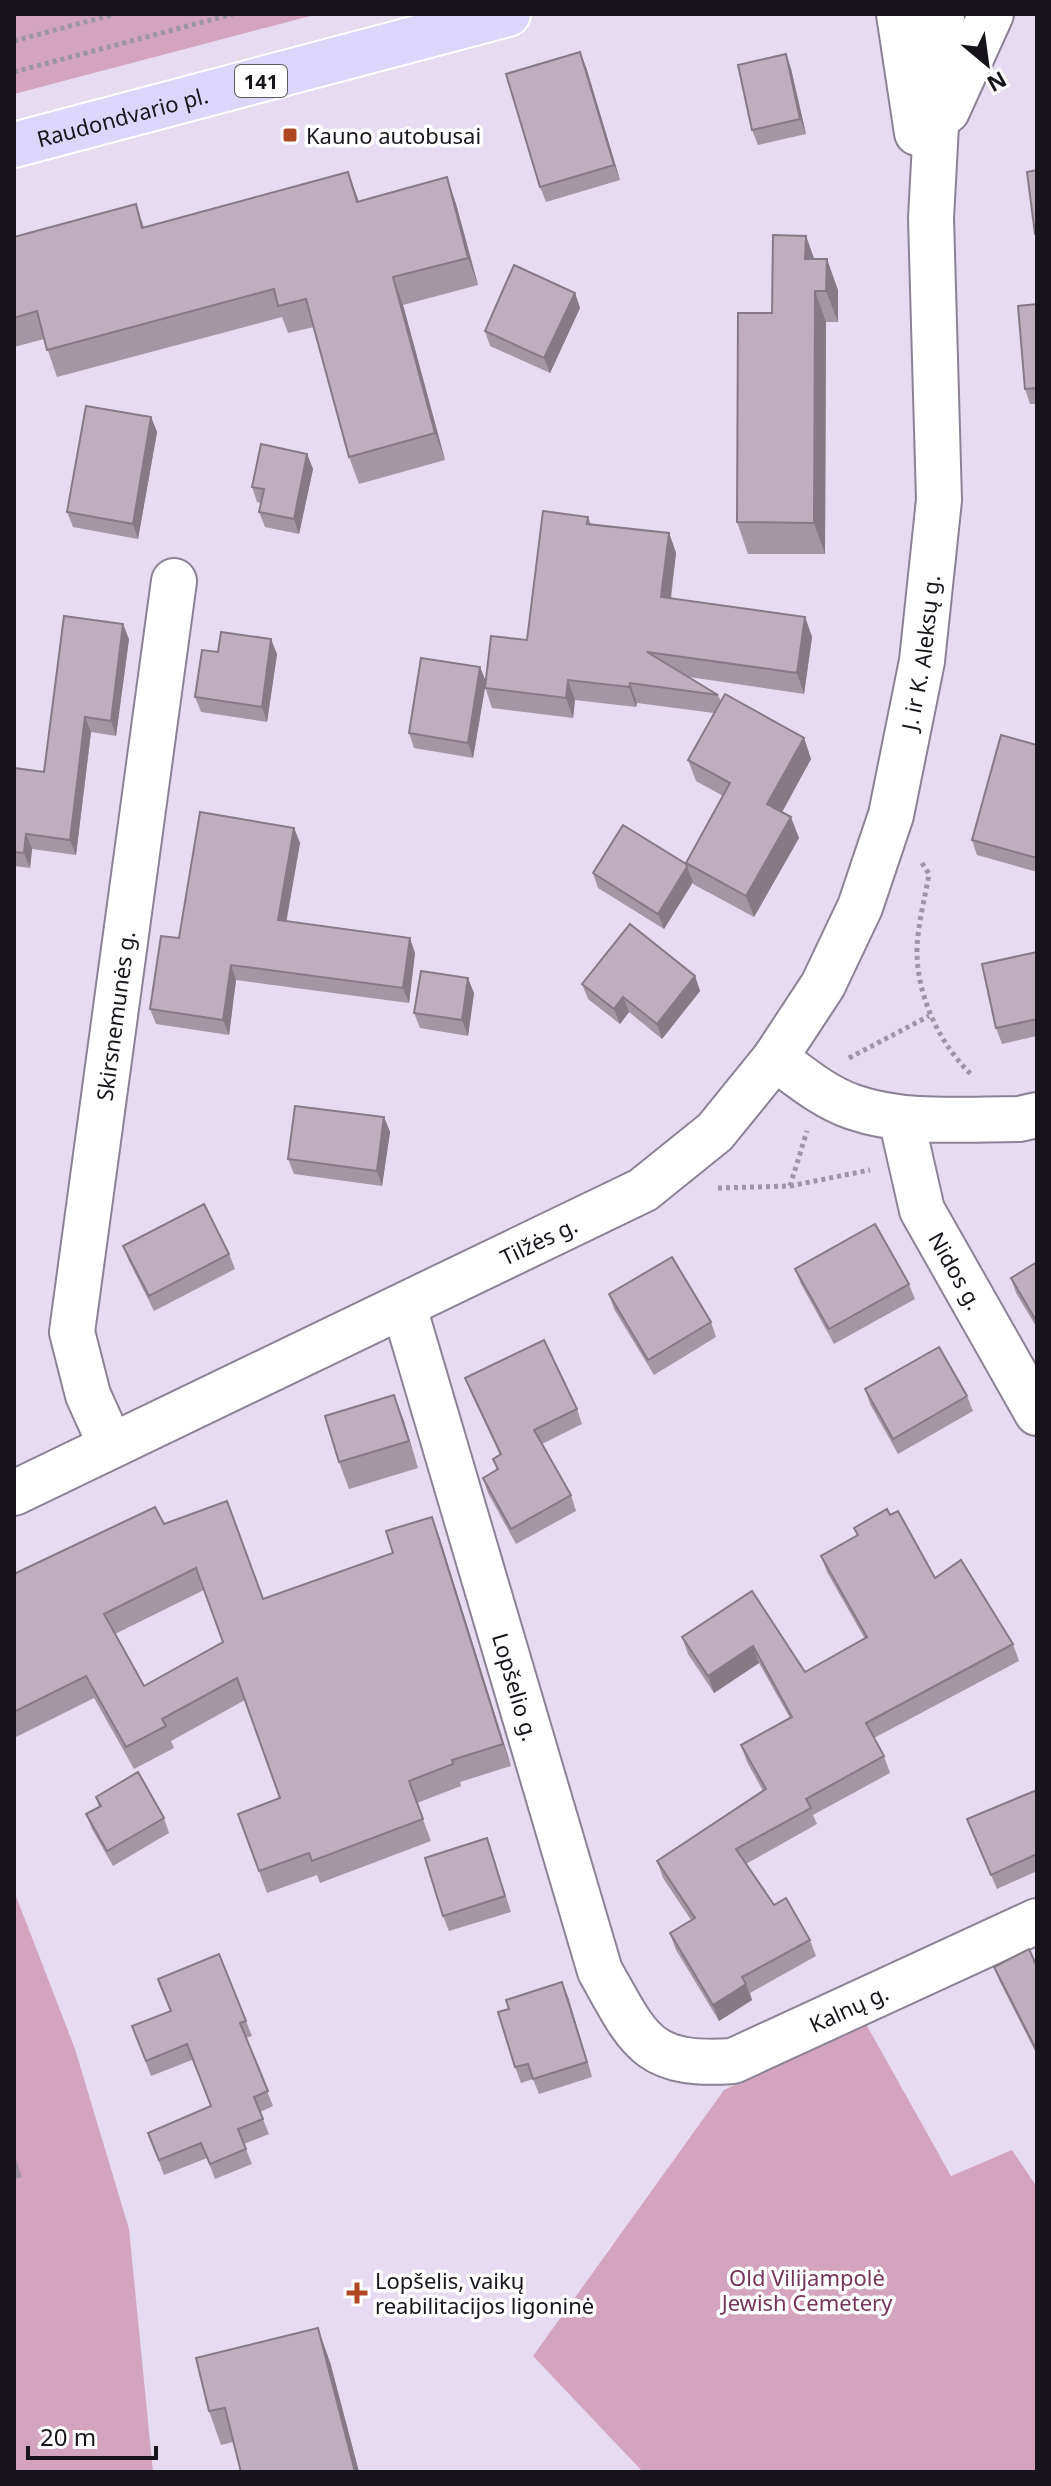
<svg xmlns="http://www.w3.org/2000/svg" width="1051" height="2486" font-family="'Noto Sans',sans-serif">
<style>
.green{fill:#d4a4be}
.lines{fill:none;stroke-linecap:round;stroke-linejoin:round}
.minor-casing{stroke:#8c8295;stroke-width:48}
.primary-casing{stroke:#fff;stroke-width:48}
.path{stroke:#9d94a4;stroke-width:5;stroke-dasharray:4 4;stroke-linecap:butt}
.minor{stroke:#fff;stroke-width:44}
.primary{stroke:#dcd6fb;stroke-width:44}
.wall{fill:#a496a3;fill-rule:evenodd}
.shaded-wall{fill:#867a85}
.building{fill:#bfaebe;stroke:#867a85;stroke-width:2;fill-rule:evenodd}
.poi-dot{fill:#ae4722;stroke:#fff;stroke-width:3}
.labels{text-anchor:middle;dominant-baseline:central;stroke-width:7;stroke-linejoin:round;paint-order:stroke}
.shield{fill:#fff;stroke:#5d5a5f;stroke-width:2}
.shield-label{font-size:20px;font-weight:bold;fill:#18141b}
.street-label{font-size:22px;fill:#18141b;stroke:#fff}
.poi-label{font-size:22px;fill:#18141b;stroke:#fff;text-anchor:start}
.park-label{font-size:22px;fill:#76345b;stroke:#fff}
</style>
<rect width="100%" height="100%" fill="#e6dbf0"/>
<!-- green -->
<g class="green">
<polygon points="14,14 318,14 14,94"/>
<polygon points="14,1891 75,2049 129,2229 153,2472 14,2472"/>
<polygon points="866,2024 951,2176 1012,2150 1037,2187 1037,2472 643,2472 533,2356 724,2090"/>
</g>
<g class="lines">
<!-- minor casing -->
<g class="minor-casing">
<g id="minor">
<polyline points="899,14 917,133"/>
<polyline points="947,111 991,14"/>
<path d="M775,1058C799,1076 824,1097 853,1107C905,1125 964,1119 1019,1119L1037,1115"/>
<path id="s1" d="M901,1118L922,1210L1037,1413"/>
<path id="s2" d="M404,1307L600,1971C639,2040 646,2067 733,2061L1037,1921"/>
<path id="s3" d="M111,1446L88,1395L72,1332L174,581"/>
<path id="s4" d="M14,1493L643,1190L715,1132L775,1058L823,985L860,907L891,815L922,661L939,500L931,218L942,14"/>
</g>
</g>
<!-- primary casing -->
<g class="primary-casing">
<g id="primary">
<path id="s5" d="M14,145L508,14"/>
</g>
</g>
<!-- path -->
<g class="path">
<polyline points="14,41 115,14"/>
<polyline points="14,72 233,14"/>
<path d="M922,863L929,874C925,898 918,923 917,948C916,994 939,1044 972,1075"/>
<polyline points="849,1058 929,1016"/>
<polyline points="790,1186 807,1131"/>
<polyline points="718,1188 790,1186 870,1170"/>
</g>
<!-- minor -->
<use href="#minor" class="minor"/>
<!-- primary -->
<use href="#primary" class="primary"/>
</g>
<!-- wall -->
<g class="wall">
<polygon points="786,54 791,69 806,134 758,145 752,130"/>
<polygon points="586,67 620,180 546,202 540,187"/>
<polygon points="447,177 456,204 478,285 403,305 445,460 359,484 349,457 314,327 288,333 282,317 57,377 44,339 14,347 14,237 136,204 144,227 359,201"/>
<polygon points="806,236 814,259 838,290 838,322 826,322 825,554 748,554 737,522 772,313"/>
<polygon points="575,293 580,308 550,373 490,346 485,331"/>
<polygon points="1037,304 1037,404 1030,404 1025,389"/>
<polygon points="151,417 157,432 138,539 73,527 67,512"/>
<polygon points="307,454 313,469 299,534 265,527 259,512 261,503 257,502 252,487"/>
<polygon points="588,517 591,524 669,533 676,553 671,599 805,617 812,637 804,694 689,677 718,695 721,701 804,738 811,759 782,812 799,838 754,917 693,884 693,882 664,929 598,888 593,873 686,864 723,796 696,781 688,760 714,713 637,703 636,707 575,700 573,718 492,708 485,687 473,758 414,748 409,733 480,667 486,682 527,640"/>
<polygon points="129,639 116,736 91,732 76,855 32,849 30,868 14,866 14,768 44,772"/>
<polygon points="218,652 277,654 267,722 201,712 195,697"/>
<polygon points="1037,745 1037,872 977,855 972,840"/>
<polygon points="294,828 300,843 286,921 415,953 409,1003 236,980 229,1035 156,1024 150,1009 179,938"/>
<polygon points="1037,952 1037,1036 1002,1044 996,1028"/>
<polygon points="695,976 700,991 662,1039 629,1012 620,1024 588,999 582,984"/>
<polygon points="474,993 468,1036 420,1028 414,1013"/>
<polygon points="384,1117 390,1132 382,1186 294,1174 288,1159"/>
<polygon points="123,1246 229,1254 235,1269 154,1311 129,1261"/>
<polygon points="1037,1262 1037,1328 1016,1293 1011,1278"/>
<polygon points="795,1269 909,1284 915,1299 834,1344 801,1284"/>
<polygon points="609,1294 711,1322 716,1337 654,1375 614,1309"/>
<polygon points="465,1378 577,1409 582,1424 542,1444 571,1495 576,1511 516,1544 488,1493 483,1478 497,1470 493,1459 500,1455 471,1393"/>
<polygon points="865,1389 967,1396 973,1411 898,1454 870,1404"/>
<polygon points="394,1395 418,1468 349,1489 339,1462"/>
<path d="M432,1517L440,1539L511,1766L460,1782L461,1786L417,1803L431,1841L320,1883L317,1875L267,1893L238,1814L280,1798L245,1700L171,1741L174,1748L134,1769L94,1698L14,1738V1574L164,1524L263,1599L393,1553ZM204,1590L223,1642L144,1686L115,1634Z"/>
<polygon points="854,1528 935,1578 1013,1644 1019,1661 874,1738 884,1756 890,1773 813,1815 817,1824 746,1864 774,1905 810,1940 816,1956 750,1993 752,2000 719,2021 676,1950 670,1933 691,1920 663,1878 657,1861 763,1791 747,1762 741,1745 790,1718 759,1663 714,1693 688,1654 682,1637 752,1591 805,1672 865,1639 827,1572 821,1556 857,1535"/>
<polygon points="1037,1790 1037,1871 997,1889 967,1819"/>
<polygon points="96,1797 164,1818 169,1833 113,1866 92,1829 86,1814 99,1807"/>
<polygon points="487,1838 511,1912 449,1931 443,1916"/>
<polygon points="994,1967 1037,1967 1037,2055 1000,1982"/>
<polygon points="568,1997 592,2077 539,2094 533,2079 521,2083 515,2067"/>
<polygon points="246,2021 252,2036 246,2038 273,2106 260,2112 269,2134 244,2144 252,2164 215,2179 207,2158 164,2175 148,2133 211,2106 192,2060 151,2076 132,2026"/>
<polygon points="14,2153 22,2177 14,2179"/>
<polygon points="330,2362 359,2472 241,2472 233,2442 221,2445 209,2411"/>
</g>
<!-- shaded-wall -->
<g class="shaded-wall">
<polygon points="580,52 586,67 620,180 614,165"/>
<polygon points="786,54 791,69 806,134 800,119"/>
<polygon points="348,172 358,199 366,229 357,202"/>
<polygon points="447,177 456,204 478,285 468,258"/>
<polygon points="806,236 817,267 805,259"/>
<polygon points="827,259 838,290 838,322 826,291"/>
<polygon points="393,277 403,305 445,460 435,433"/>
<polygon points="815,291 826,322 825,554 814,523"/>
<polygon points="575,293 580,308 550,373 544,358"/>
<polygon points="151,417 157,432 138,539 133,524"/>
<polygon points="307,454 313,469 299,534 294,519"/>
<polygon points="669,533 676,553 668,617 661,597"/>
<polygon points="805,617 812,637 804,694 797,673"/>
<polygon points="123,624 129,639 116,736 111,721"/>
<polygon points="271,639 277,654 267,722 262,707"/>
<polygon points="480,667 486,682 473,758 468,743"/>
<polygon points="568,680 575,700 573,718 566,698"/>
<polygon points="630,683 637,703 636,707 629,687"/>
<polygon points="85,717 91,732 76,855 70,840"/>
<polygon points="804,738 811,759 775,825 767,804"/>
<polygon points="791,817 799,838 754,917 746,896"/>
<polygon points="294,828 300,843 284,935 278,920"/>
<polygon points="26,834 32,849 30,868 24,853"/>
<polygon points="687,867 693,882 664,929 658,914"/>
<polygon points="410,938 415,953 409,1003 403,988"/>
<polygon points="231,965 236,980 229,1035 223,1020"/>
<polygon points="695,976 700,991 662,1039 657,1024"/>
<polygon points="468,978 474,993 468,1036 462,1020"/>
<polygon points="623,997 629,1012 620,1024 614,1009"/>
<polygon points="384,1117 390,1132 382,1186 377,1171"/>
<polygon points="394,1395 404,1421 418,1468 409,1441"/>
<polygon points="432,1517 440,1539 511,1766 503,1744"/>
<polygon points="753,1646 759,1663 714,1693 708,1676"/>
<polygon points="562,1982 568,1997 592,2077 587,2062"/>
<polygon points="746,1984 752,2000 719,2021 713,2005"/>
<polygon points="318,2328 330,2362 359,2472 355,2472"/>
</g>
<!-- building -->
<g class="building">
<polygon points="580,52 614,165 540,187 506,74"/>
<polygon points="786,54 800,119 752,130 738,65"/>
<polygon points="1037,170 1037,234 1035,234 1027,172"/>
<polygon points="348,172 357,202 447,177 468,258 393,277 435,433 349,457 306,299 278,306 274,289 47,350 37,311 14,318 14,237 136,204 142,228"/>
<polygon points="773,235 806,236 805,259 827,259 826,291 815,291 814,523 737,522 738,313 772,313"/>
<polygon points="514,265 575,293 544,358 485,331"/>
<polygon points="1037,304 1037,388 1025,389 1018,306"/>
<polygon points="86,406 151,417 133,524 67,512"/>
<polygon points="261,444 307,454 294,519 259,512 264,489 252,487"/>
<polygon points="543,511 588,517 587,524 669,533 661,597 805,617 797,673 647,652 718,695 630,683 629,687 568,680 566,698 485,688 491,636 527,640"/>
<polygon points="64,616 123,624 111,721 85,717 70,840 26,834 24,853 14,852 14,768 44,772"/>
<polygon points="221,632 271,639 262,707 195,697 202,650 218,652"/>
<polygon points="421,658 480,667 468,743 409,733"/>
<polygon points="725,694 804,738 767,804 791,817 746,896 686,863 730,783 688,760"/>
<polygon points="1001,735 1037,745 1037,858 972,840"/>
<polygon points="200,812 294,828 278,920 410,938 403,988 231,965 223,1020 150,1009 161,936 179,938"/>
<polygon points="623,825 686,864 687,867 658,914 593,873"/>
<polygon points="630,924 695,976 657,1024 623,997 614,1009 582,984"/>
<polygon points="1037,952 1037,1019 996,1028 982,964"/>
<polygon points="421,971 468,978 462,1020 414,1013"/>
<polygon points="295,1106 384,1117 377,1171 288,1159"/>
<polygon points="204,1204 229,1254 149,1296 123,1246"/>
<polygon points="875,1224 909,1284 829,1329 795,1269"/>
<polygon points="672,1257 711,1322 648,1360 609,1294"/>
<polygon points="1037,1262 1037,1322 1011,1278"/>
<polygon points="544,1340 577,1409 534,1430 571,1495 511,1529 483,1478 498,1469 493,1459 501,1454 465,1378"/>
<polygon points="939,1347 967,1396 893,1439 865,1389"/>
<polygon points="394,1395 409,1441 339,1462 325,1416"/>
<path d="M227,1501L263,1599L393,1553L386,1531L432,1517L503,1744L452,1760L453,1764L409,1781L423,1819L312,1861L309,1853L259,1871L238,1814L280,1798L237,1678L162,1719L166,1726L126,1747L86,1676L14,1712V1574L155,1507L164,1524ZM196,1568L223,1642L144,1686L104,1614Z"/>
<polygon points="887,1509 890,1515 898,1511 935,1578 961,1560 1013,1644 866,1723 884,1756 806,1799 811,1808 736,1849 774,1905 786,1898 810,1940 742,1977 746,1984 713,2005 670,1933 695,1918 657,1861 766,1789 741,1745 792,1717 753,1646 708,1676 682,1637 752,1591 805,1672 867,1637 821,1556 858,1535 854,1528"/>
<polygon points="138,1772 164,1818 107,1851 86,1814 101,1806 96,1797"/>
<polygon points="1037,1790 1037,1854 991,1875 967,1819"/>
<polygon points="487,1838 505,1896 443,1916 425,1858"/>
<polygon points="1029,1949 1037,1967 1037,2051 994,1967"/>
<polygon points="219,1954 246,2021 240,2023 268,2091 254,2097 263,2119 238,2129 246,2149 210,2164 201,2143 159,2160 148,2133 211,2106 187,2044 146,2061 132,2026 171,2011 158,1979"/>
<polygon points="562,1982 587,2062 533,2079 528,2064 515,2067 498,2012 509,2009 506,2000"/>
<polygon points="318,2328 355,2472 241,2472 225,2408 209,2411 196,2358"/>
</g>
<!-- markers -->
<g class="poi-dot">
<rect x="282" y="127" width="16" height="16" rx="4"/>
<path d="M353 2281h8v8h8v8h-8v8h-8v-8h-8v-8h8z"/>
</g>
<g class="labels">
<!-- shield labels -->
<rect class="shield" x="235" y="65" width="52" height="32" rx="6"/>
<g class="shield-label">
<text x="261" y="81">141</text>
</g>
<!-- street labels -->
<g class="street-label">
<text stroke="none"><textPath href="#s5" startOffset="112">Raudondvario pl.</textPath></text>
<text stroke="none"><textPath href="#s4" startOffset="1322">J. ir K. Aleksų g.</textPath></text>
<text stroke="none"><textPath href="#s3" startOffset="440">Skirsnemunės g.</textPath></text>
<text stroke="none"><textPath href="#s4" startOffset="582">Tilžės g.</textPath></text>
<text stroke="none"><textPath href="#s1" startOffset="164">Nidos g.</textPath></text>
<text stroke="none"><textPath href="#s2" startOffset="396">Lopšelio g.</textPath></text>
<text stroke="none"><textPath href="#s2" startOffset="996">Kalnų g.</textPath></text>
</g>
<!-- poi labels -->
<g class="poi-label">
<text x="306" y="135">Kauno autobusai</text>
<text x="375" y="2280">Lopšelis, vaikų<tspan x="375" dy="25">reabilitacijos ligoninė</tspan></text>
</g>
<!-- park labels -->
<g class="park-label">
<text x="807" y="2277">Old Vilijampolė<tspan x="807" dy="25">Jewish Cemetery</tspan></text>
</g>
</g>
<!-- border -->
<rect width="1051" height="2486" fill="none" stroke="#18141b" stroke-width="32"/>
<!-- north arrow -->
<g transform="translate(987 64) rotate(151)" stroke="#ffffff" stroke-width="6" paint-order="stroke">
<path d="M0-6L14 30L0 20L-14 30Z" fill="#18141b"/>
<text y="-12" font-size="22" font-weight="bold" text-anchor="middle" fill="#18141b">N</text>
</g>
<!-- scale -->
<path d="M28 2446v12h128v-12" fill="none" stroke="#18141b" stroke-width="4"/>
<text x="40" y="2446" font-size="24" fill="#18141b" stroke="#ffffff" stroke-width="6" paint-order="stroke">20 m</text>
</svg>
